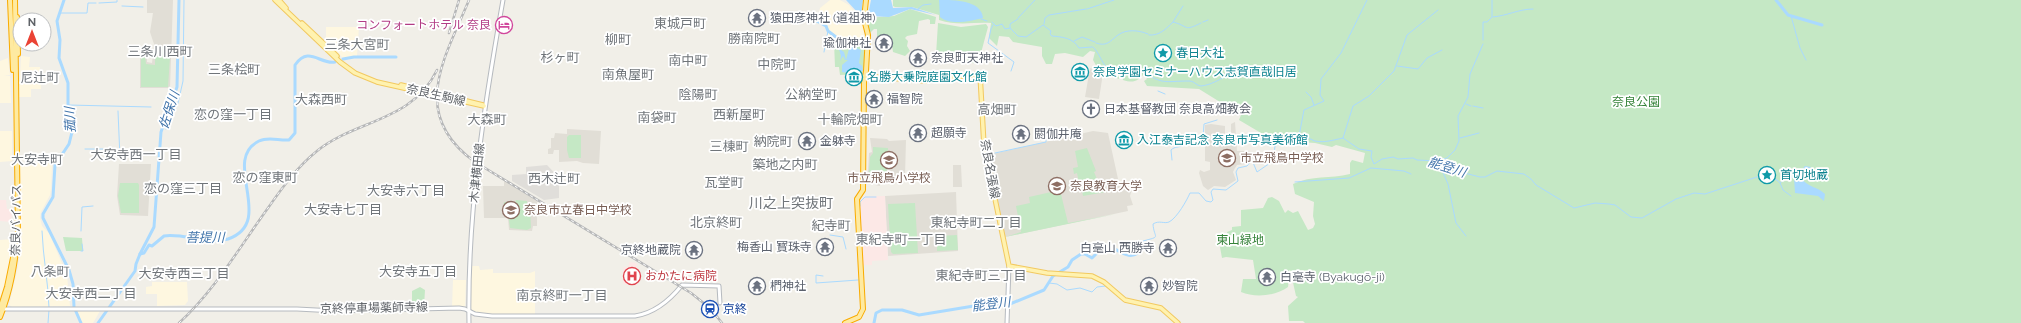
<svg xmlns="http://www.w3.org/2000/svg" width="2021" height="323" font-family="Raleway,'Noto Sans JP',sans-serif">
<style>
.commercial{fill:#fef7e0}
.industrial{fill:#e0deda}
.education{fill:#e1ded6}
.medical{fill:#fce8e6}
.green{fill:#c5e8c5}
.water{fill:#aadaff}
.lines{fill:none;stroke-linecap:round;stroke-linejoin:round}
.stream{stroke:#aadaff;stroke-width:1}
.river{stroke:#aadaff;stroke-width:3}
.secondary-casing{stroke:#b6babf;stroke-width:5}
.primary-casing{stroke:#f2c960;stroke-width:5.5}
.trunk-casing{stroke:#f9ab00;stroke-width:6}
.secondary{stroke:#fff;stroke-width:3}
.primary{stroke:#fff2af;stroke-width:3.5}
.trunk{stroke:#feeaa1;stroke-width:4}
.rail-casing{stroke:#b6b7b8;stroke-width:2.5}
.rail{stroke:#fff;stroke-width:1;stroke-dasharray:3;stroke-linecap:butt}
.labels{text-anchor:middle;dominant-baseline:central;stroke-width:3.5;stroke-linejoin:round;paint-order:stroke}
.worship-label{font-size:12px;fill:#5b616d;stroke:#fff;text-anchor:start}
.hotel-label{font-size:12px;fill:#b23c85;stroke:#fff;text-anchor:end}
.culture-label{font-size:12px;fill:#0d838f;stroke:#fff;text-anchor:start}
.street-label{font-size:12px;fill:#5f6368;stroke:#fff}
.park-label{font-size:12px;fill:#348238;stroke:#fff}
.education-label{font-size:12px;fill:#785e54;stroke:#fff;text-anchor:start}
.health-label{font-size:12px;fill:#be3a42;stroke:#fff;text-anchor:start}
.transit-label{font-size:12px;fill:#164399;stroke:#fff;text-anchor:start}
.neighbourhood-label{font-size:13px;fill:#70757a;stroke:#fff}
.water-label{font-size:13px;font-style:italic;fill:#4174aa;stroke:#fff}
.quarter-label{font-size:14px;fill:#70757a;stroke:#fff}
</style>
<rect width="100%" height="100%" fill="#f1efe8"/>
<!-- commercial -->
<g class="commercial">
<polygon points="830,0 840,0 849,5 862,21 865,41 851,44 834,42 834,49 828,49 828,26 817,21 820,8"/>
<polygon points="326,27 359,27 357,56 344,59 326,42"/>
<polygon points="21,56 30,57 29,67 40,67 41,89 31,89 31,97 19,97"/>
<polygon points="8,58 10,75 4,75 10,76 11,103 0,103 0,61"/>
<polygon points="0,131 12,131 12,161 0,162"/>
<polygon points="44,162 52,164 51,189 50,195 41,212 40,217 42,226 49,233 67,275 70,306 12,307 9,305 18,267 20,250 20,163"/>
<polygon points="13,239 7,278 0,301 0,240"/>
<polygon points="471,266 479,266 480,270 493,269 493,273 530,273 535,271 535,314 488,314 471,311"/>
<polygon points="453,280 466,280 465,307 452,307"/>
<polygon points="152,282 187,282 188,301 185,305 157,306 157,294 146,294 146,287 152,286"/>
<polygon points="77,311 100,311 93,323 82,323"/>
</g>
<!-- industrial -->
<polygon class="industrial" points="547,165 563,182 559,184 559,198 544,200 512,181 512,175 526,174 526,167"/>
<!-- education -->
<g class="education">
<polygon points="147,0 173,0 170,88 140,88 140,54 147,54 147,62 152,63 154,44 150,32 153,13 147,13"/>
<polygon points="1090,68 1103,73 1099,99 1085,97"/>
<polygon points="1235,122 1237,151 1249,151 1250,156 1246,164 1237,165 1235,168 1233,172 1236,180 1225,187 1214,186 1208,190 1203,186 1199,173 1200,170 1204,172 1210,170 1210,162 1205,161 1205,125 1211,124 1225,126 1225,141 1231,140 1231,124"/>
<polygon points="567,129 601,131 599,164 583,163 577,161 559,162 559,150 554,150 553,154 548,154 548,149 551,148 551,138 554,138 555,133 567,134"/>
<polygon points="1093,131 1108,133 1120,188 1132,189 1130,196 1133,205 1127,206 1128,211 1005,237 988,155"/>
<polygon points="870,138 887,139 889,141 906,140 905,177 880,175 880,186 875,185 875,175 868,172 869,153 872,152"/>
<polygon points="119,164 151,164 148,216 120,215 117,196"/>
<polygon points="953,165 961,165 962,187 953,187"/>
<polygon points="504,181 539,202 537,202 537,226 533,226 532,231 509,230 508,218 484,218 483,186 504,186"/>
<polygon points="956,192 958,251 888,256 885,196"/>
</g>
<!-- medical -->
<g class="medical">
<polygon points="865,196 885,196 888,260 872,261 872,265 863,265 860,201"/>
<polygon points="0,200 6,200 7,209 13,209 11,222 0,221"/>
<polygon points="629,262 637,263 637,285 623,284 623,267 629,267"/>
</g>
<!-- green -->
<g class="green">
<path d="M893,0H2021V323H1305L1303,321H1289L1288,306L1298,297L1296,296L1292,278L1294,272L1289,270L1287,277L1284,278L1289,279L1288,287C1276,296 1255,298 1241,292L1243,279H1256L1253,260L1226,257L1222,258L1220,247L1228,243L1227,232L1232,230V227L1241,226V210L1263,208L1268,198L1272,197L1279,201L1285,213L1288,210L1293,213L1298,211L1308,230L1313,228L1315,224L1313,216L1314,202L1295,194L1293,184C1312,175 1330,179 1350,174V163L1352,160L1363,163L1365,153L1336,145L1332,147L1315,143L1300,142L1293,144L1261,133L1239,120L1241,115L1199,89L1147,86L1144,81L1147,79L1144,74C1137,82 1133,83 1123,80L1122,73L1120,72L1119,79L1098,69L1093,60L1095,52L1090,51L1083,57L1065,53L1055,54L1052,64H1046L1042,56V47L1013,42L1009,37L999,36L997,46L989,38L991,23C973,22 957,26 939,20V15L912,7H895L893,6Z"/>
<polygon points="910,9 936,17 935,24 930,24 930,20 928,19 919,21 917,34 907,36 905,38 908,41 907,46 910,51 905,56 893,52 892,45 888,47 886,46 888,39 882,38 880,43 877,36 877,29 874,29 870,33 865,18 894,16"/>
<polygon points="938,23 961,27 986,24 988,27 978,64 968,62 967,58 936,55"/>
<path d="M862,40L865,41C865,51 867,71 859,76V74L840,75L839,67H835L834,42L851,44Z"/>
<polygon points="161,47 171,47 171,57 166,57 170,57 168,87 141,87 141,55 145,55 146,64 155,65 155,57 161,57"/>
<polygon points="569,135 581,135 581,158 569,158 567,150 567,137"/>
<polygon points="873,147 888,148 887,170 885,173 874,172 871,174 869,172 870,157 873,153"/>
<polygon points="1087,148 1096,171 1094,172 1097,179 1079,183 1077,173 1074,174 1073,168 1078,167 1075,151"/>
<polygon points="1104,182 1106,192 1083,196 1081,186"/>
<polygon points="120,183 138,183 139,185 139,213 121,213 118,196"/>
<polygon points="1060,190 1068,223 1116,214 1005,237 1021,232 1016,206 1030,203 1029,197"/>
<polygon points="516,200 527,201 527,204 530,205 531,228 527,230 510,228 508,214 503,212 504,202 515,203"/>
<polygon points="915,203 918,253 893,254 891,252 889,223 898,222 889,223 888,204"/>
<polygon points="957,235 958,250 937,251 937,236"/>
<polygon points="63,237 82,238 83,251 66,251"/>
<polygon points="420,287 425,290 424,307 412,307 412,291"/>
</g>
<!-- water -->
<g class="water">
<polygon points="846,0 863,0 862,8 869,10 871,0 891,0 893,8 912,7 936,15 910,9 889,17 868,16 869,11 863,10 862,14 859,14"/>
<path d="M939,0C955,0 981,0 983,18C971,21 951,26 940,17Z"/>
<polygon points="841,45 843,47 841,50 844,52 846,60 850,45 861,50 859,63 862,66 863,71 849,71 848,73 842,72 842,65 848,60 845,60 843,56 840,61 841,56 839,49"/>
<path d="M1805,166L1811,167L1802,176V179C1808,187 1818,187 1825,194L1824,201L1818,196L1795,193L1794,178Z"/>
</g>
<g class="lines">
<!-- stream -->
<g class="stream">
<polyline points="99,3 117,2 117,0"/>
<polyline points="122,6 143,7"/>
<polyline points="918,9 923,5 931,4"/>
<polyline points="1087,9 1114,0"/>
<polyline points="60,13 87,13 88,3 96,3"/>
<polyline points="1791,16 1800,48 1806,60"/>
<path d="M1493,17C1506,16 1519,9 1533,9"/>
<polyline points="1018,18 1035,0"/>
<polyline points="981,19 987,21"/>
<path d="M992,22L996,26L1002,24L1005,29L1010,28L1018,36L1026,37L1043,25L1051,31L1050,34L1052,36C1063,37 1073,38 1079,48L1092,47"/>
<polyline points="1173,22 1183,6"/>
<polyline points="1203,22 1208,20"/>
<polyline points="1044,24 1045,18 1049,15 1086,9"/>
<polyline points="993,25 991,29 988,43 1014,62 1011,71"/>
<polyline points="1010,28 1010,24 1018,19"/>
<path d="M1149,35C1159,36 1166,29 1173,22C1189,26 1183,32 1201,23"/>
<polyline points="1483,40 1483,22 1487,22 1492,17 1492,0"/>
<polyline points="1074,41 1082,37 1095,42"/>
<path d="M1096,43C1107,47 1110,41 1118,35C1126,29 1139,30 1148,34"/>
<path d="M1093,47C1104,57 1102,78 1126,66L1137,68"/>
<polyline points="824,52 828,31"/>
<polyline points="1397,66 1418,69 1427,58 1442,50"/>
<path d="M1138,68C1163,86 1163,81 1190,81C1194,81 1197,86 1201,86C1211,85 1218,80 1227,76"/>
<polyline points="1158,91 1165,94"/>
<polyline points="1306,92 1311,97 1314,105"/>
<polyline points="1466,104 1471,106"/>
<polyline points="68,105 151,107"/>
<polyline points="1473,106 1483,108"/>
<polyline points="118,111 120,158"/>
<polyline points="166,129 178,103 183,81 184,0"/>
<polyline points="1299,136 1304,110 1324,101 1320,95 1321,79 1341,53 1367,0"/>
<polyline points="1343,138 1353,106 1369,96 1394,71 1407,35 1438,10"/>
<polyline points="1460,138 1479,133"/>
<polyline points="85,149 113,149"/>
<polyline points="995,153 1046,142 1046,129 1050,129"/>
<path d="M1172,160L1171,150C1175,146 1179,148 1183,145C1190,140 1194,139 1203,138L1204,124L1217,120"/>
<polyline points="1437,161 1447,158 1455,150 1459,141 1458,116 1468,97 1470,74 1483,44"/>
<polyline points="1441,168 1448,184 1456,223 1466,236"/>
<polyline points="1295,182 1349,178 1371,168 1404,171 1411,174"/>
<polyline points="1780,183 1783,190 1791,196"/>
<polyline points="860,206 860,202 865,197 876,197"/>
<path d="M42,231C43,257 48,281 49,307"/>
<polyline points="81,231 82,207 93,206"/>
<polyline points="830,235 843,237 846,249"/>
<path d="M1141,250L1143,241C1162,236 1154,239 1153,224C1159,220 1164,224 1169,222C1177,218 1187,200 1190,193H1199L1206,201L1211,202L1213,200L1211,192L1213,189L1226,190L1238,181L1236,172L1238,168L1247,166L1252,160L1257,172L1273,161L1275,146L1280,138L1289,140L1296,144L1300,137L1303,135C1307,136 1311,140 1315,141C1325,143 1333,140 1343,138L1359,149L1372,151L1371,157L1374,164L1382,159L1393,157L1398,159L1413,158L1417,160L1437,161L1441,167L1480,177H1485L1497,171L1524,174L1531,179L1536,185L1574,208L1595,203L1609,204L1615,205L1631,217L1642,218L1676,199L1694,193L1705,194L1760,176L1777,180L1780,183L1787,177H1795"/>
<polyline points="81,251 83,251 82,244"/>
<polyline points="823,276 816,275 816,283 858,280"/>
<polyline points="1049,283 1057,284 1067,290 1080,288 1092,292 1097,287 1106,286"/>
<polyline points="48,323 49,310"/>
</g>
<!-- river -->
<g class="river">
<polyline points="64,0 57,21 60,40 59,58 68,83 68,105 73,121 72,132 69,144 55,165 53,197 43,214 43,218 69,270 73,284 74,307 81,323"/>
<polyline points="1776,0 1788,15 1822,25"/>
<polyline points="794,16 813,19 826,26 828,31 840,40 852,41 852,45"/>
<polyline points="343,59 354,57 396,57"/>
<path d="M140,254L144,253L149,245L152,246L164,236C184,233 208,245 228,239C277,222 220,160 259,141C269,136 279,141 289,140L295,133V65C309,45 320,65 335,62"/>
<polyline points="98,323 135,271 136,264 140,254 154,227 161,132 177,87 179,0"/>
<path d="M874,323L876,313L882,310H902L919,315L992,303L1010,304L1044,290L1053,276L1068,267L1072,260L1081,254H1085L1092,258L1099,251L1111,247C1120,251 1131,262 1141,250"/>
</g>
<!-- secondary casing -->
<g class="secondary-casing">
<g id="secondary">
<path d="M2,309H297L335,311L459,308L465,309L475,314L492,316H635C655,313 670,300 682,285L719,286L720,303"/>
<path d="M469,323C467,214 484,107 503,0"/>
<polyline points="1007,323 1009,266"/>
</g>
</g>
<!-- primary casing -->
<g class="primary-casing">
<g id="primary">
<polyline points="275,0 340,62 355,73 377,82 484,106"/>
<polyline points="279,0 286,8"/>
<polyline points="302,23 337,56"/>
<polyline points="865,76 925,81 980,74 984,146 1009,266 1047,273 1092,276 1104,282 1125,300 1161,308 1178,323"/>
<polyline points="401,85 483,105"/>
</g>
</g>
<!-- trunk casing -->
<g class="trunk-casing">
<g id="trunk">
<polyline points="10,0 13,70"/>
<polyline points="17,17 18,54"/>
<polyline points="0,309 7,287 14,253"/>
<path d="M0,317C11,290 15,263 18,235L15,0"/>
<polyline points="845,323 859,317 863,309 857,199 863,190 864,82 866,71 868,35 864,19 866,0"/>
</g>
</g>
<!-- secondary -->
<use href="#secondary" class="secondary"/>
<!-- primary -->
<use href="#primary" class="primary"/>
<!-- trunk -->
<use href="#trunk" class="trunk"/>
<!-- rail casing -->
<g class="rail-casing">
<g id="rail">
<path d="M469,0C445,58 408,114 475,162L691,293L711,309L722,323"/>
<polyline points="449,33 459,0"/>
<path d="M179,323C215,290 239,248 268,208C282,188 297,167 317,151C357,119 412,122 437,70"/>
</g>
</g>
<!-- rail -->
<use href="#rail" class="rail"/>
</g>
<!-- icons -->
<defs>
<g id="temple-ring" transform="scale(0.9)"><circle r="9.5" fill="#fff" stroke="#6b7280" stroke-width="1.5"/><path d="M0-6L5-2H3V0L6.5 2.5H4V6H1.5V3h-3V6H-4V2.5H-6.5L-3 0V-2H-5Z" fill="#6b7280"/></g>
<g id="hotel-ring" transform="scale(0.9)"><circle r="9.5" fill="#fff" stroke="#d1479c" stroke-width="1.5"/><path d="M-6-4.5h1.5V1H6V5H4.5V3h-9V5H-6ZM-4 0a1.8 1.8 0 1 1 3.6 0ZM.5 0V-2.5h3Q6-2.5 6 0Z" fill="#d1479c"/></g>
<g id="sight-ring" transform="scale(0.9)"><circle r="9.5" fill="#fff" stroke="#0f9aa8" stroke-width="1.5"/><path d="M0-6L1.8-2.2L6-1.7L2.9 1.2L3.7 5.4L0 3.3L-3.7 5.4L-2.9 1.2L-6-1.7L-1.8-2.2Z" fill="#0f9aa8"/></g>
<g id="museum-ring" transform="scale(0.9)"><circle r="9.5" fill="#fff" stroke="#0f9aa8" stroke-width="1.5"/><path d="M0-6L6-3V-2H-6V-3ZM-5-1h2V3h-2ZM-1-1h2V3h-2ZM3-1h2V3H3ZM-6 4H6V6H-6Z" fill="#0f9aa8"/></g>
<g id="church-ring" transform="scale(0.9)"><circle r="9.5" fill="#fff" stroke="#6b7280" stroke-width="1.5"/><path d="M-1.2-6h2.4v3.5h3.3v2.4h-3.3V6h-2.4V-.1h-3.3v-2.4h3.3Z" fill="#6b7280"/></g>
<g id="school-ring" transform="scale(0.9)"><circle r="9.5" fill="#fff" stroke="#8d6e63" stroke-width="1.5"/><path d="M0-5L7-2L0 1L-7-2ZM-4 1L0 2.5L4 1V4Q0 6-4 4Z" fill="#8d6e63"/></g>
<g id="university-ring" transform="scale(0.9)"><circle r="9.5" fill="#fff" stroke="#8d6e63" stroke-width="1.5"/><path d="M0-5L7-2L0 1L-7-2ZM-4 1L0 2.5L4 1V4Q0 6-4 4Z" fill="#8d6e63"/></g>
<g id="hospital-ring" transform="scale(0.9)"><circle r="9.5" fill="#fff" stroke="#e0444e" stroke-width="1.5"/><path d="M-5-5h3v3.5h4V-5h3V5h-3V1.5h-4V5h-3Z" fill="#e0444e"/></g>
<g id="station-ring" transform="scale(0.9)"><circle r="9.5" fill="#fff" stroke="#1a4fb4" stroke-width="1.5"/><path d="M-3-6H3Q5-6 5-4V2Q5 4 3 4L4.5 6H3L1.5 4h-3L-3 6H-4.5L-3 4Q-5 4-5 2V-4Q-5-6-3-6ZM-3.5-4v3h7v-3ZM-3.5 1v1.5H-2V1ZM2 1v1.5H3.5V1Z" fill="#1a4fb4"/></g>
</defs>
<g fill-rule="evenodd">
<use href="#temple-ring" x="757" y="18"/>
<use href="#hotel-ring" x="504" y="25"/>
<use href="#temple-ring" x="884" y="43"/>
<use href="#sight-ring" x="1163" y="53"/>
<use href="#temple-ring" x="918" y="58"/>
<use href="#museum-ring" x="1080" y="72"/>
<use href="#museum-ring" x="854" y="77"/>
<use href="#temple-ring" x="874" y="99"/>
<use href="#church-ring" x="1091" y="109"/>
<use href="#temple-ring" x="918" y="133"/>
<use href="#temple-ring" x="1021" y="134"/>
<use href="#museum-ring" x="1124" y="140"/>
<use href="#temple-ring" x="807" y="141"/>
<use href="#school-ring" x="1227" y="158"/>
<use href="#school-ring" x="889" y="160"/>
<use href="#sight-ring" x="1767" y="175"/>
<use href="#university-ring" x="1057" y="186"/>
<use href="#school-ring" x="511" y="210"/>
<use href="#temple-ring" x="825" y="247"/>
<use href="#temple-ring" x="1168" y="248"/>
<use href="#temple-ring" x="694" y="250"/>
<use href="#hospital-ring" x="632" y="276"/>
<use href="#temple-ring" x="1267" y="277"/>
<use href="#temple-ring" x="757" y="286"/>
<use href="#temple-ring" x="1149" y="286"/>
<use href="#station-ring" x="710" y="309"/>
</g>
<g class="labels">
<!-- worship labels -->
<g class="worship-label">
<text x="770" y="18">猿田彦神社 (道祖神)</text>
<text x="871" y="43" text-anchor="end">瑜伽神社</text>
<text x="931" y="58">奈良町天神社</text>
<text x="887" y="99">福智院</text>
<text x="1104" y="109">日本基督教団 奈良高畑教会</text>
<text x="931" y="133">超願寺</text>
<text x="1034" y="134">閼伽井庵</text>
<text x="820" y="141">金躰寺</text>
<text x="812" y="247" text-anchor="end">梅香山 寳珠寺</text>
<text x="1155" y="248" text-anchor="end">白毫山 西勝寺</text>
<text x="681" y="250" text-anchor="end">京終地蔵院</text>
<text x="1280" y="277">白毫寺 (Byakugō-ji)</text>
<text x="770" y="286">椚神社</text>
<text x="1162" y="286">妙智院</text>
</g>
<!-- hotel labels -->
<g class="hotel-label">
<text x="491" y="25">コンフォートホテル 奈良</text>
</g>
<!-- culture labels -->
<g class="culture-label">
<text x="1176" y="53">春日大社</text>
<text x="1093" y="72">奈良学園セミナーハウス志賀直哉旧居</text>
<text x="867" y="77">名勝大乗院庭園文化館</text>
<text x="1137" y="140">入江泰吉記念 奈良市写真美術館</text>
<text x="1780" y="175">首切地蔵</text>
</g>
<!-- street labels -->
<g class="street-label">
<text transform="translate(436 95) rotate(13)">奈良生駒線</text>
<text transform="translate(990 169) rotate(80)">奈良名張線</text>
<text transform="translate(477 173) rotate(-84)">木津横田線</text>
<text transform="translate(16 220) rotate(-89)">奈良バイパス</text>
<text transform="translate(374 308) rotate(-1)">京終停車場薬師寺線</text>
</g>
<!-- park labels -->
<g class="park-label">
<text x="1636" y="102">奈良公園</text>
<text x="1240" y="240">東山緑地</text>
</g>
<!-- education labels -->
<g class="education-label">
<text x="1240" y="158">市立飛鳥中学校</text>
<text x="889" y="178" text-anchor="middle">市立飛鳥小学校</text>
<text x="1070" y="186">奈良教育大学</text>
<text x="524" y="210">奈良市立春日中学校</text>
</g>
<!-- health labels -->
<g class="health-label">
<text x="645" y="276">おかたに病院</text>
</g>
<!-- transit labels -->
<g class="transit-label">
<text x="723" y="309">京終</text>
</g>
<!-- neighbourhood labels -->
<g class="neighbourhood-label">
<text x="680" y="23">東城戸町</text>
<text x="754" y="38">勝南院町</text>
<text x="618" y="39">柳町</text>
<text x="357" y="44">三条大宮町</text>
<text x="160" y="51">三条川西町</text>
<text x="560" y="57">杉ヶ町</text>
<text x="688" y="60">南中町</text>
<text x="777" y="64">中院町</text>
<text x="234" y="69">三条桧町</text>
<text x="628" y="74">南魚屋町</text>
<text x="40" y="77">尼辻町</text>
<text x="698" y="94">陰陽町</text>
<text x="811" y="94">公納堂町</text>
<text x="321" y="99">大森西町</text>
<text x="997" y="109">高畑町</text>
<text x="233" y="114">恋の窪一丁目</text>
<text x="739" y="114">西新屋町</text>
<text x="657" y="117">南袋町</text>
<text x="487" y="119">大森町</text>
<text x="850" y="119">十輪院畑町</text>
<text x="773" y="141">納院町</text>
<text x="729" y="146">三棟町</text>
<text x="136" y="154">大安寺西一丁目</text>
<text x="37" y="159">大安寺町</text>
<text x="785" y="164">築地之内町</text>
<text x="265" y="177">恋の窪東町</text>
<text x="554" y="178">西木辻町</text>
<text x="724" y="182">瓦堂町</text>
<text x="183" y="188">恋の窪三丁目</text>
<text x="406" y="190">大安寺六丁目</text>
<text x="343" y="209">大安寺七丁目</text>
<text x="716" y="222">北京終町</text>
<text x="976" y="222">東紀寺町二丁目</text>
<text x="831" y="225">紀寺町</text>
<text x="901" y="239">東紀寺町一丁目</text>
<text x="50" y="271">八条町</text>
<text x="418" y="271">大安寺五丁目</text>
<text x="184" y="273">大安寺西三丁目</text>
<text x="981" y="275">東紀寺町三丁目</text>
<text x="91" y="293">大安寺西二丁目</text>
<text x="562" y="295">南京終町一丁目</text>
</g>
<!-- water labels -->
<g class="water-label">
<text transform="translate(169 110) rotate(-72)">佐保川</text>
<text transform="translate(70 120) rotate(-92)">菰川</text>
<text transform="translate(1447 167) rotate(18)">能登川</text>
<text x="205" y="237">菩提川</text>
<text transform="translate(991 304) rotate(-7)">能登川</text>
</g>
<!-- quarter labels -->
<g class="quarter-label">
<text x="791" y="203">川之上突抜町</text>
</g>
</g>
<!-- north arrow -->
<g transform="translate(32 32)"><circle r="19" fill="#ffffff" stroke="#bfc1c3"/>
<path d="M0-3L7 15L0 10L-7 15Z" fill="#ea4335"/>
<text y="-6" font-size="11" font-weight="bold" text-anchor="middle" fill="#5f6368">N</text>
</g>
</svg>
